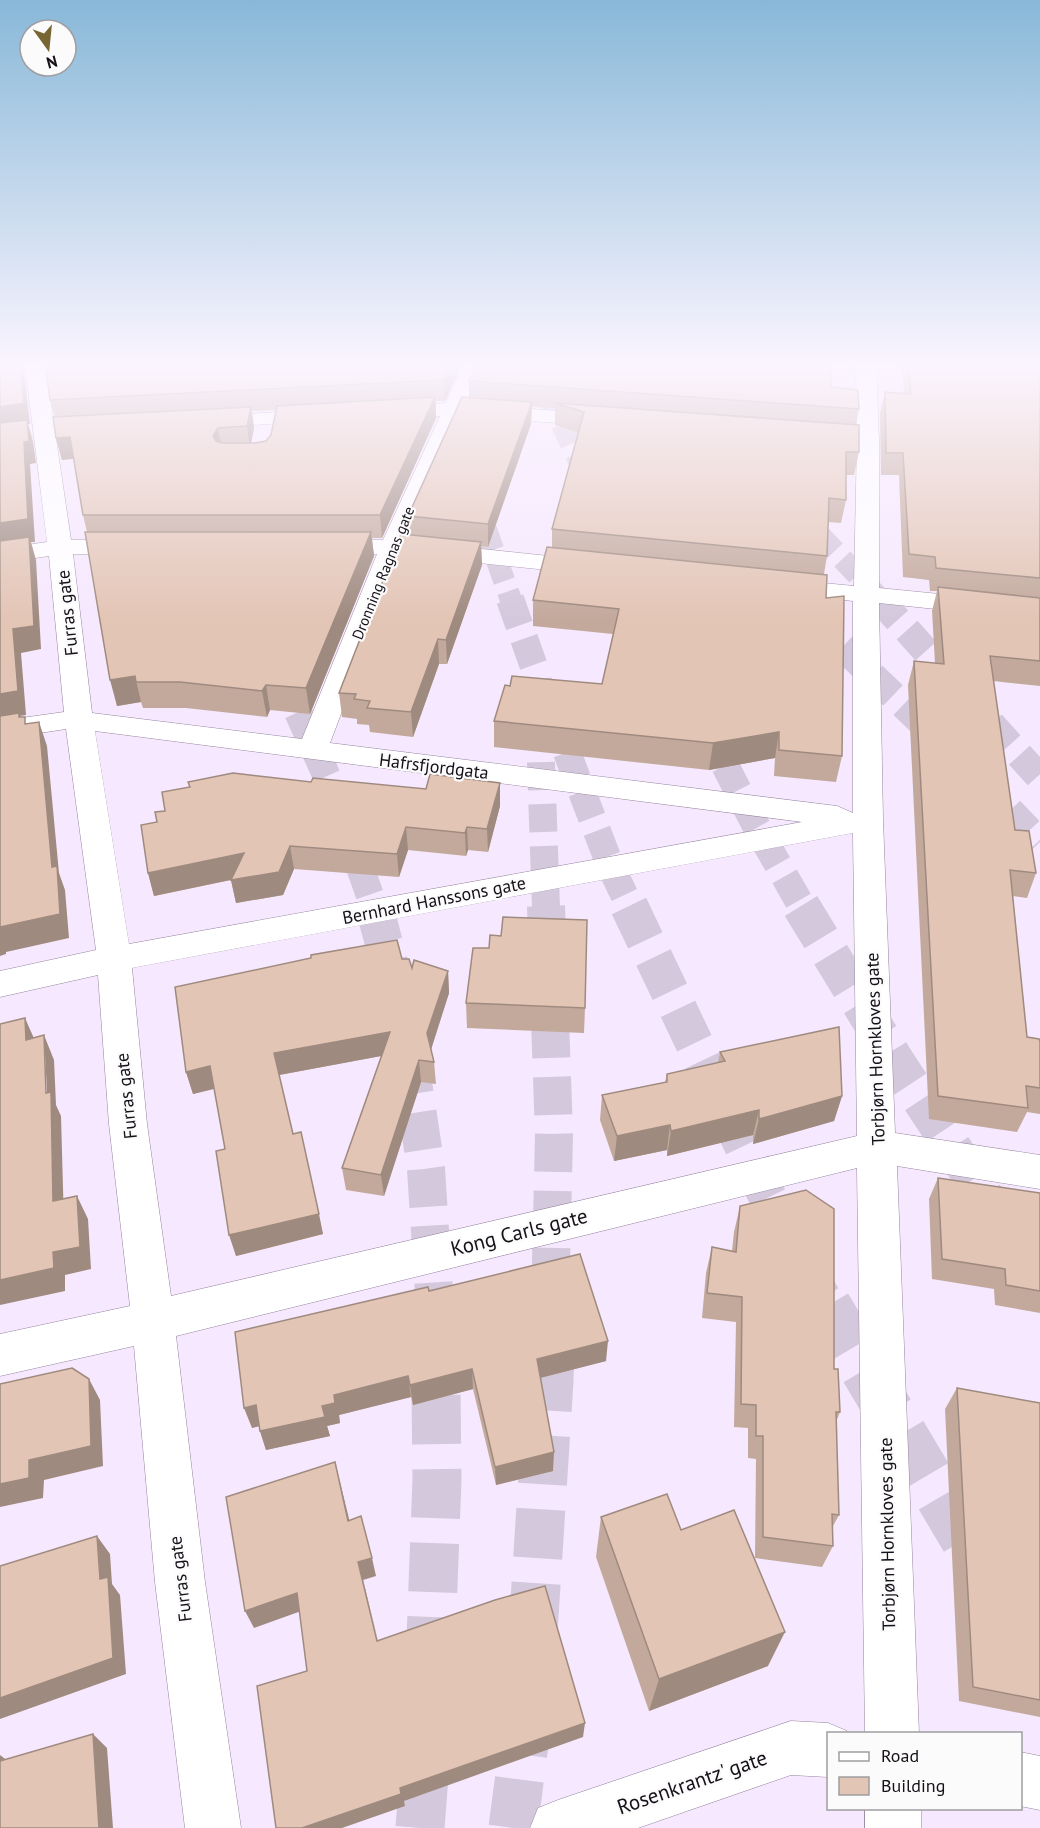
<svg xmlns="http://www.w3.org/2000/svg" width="1040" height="1828" font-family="'PT Sans',sans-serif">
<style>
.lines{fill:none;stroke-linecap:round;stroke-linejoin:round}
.highway-tunnel-far3{stroke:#d4c8dc;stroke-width:22;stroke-dasharray:22 11;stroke-linecap:butt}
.highway-tunnel-far2{stroke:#d4c8dc;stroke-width:28;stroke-dasharray:28 14;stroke-linecap:butt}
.highway-tunnel-far1{stroke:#d4c8dc;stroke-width:38;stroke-dasharray:38 19;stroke-linecap:butt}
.highway-tunnel{stroke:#d4c8dc;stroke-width:49;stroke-dasharray:49 25;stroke-linecap:butt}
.minor-casing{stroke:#95859e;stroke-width:1}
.minor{fill:#fff;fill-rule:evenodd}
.wall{fill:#c3a99c;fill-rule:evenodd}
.shaded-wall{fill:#9f8a7f}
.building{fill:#e3c5b5;stroke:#9f8a7f;stroke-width:1.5}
.labels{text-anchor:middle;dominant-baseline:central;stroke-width:4.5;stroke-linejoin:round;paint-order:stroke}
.far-street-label{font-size:15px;fill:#161019;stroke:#fbfbfb}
.street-label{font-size:18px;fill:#161019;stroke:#fbfbfb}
.near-street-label{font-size:21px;fill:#161019;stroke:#fbfbfb}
</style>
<rect width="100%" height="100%" fill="#f6e8fe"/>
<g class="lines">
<!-- highway-tunnel-far3 -->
<g class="highway-tunnel-far3">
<polyline points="534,364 592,489"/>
<polyline points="475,498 511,600"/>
<polyline points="797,511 881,600"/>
</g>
<!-- highway-tunnel-far2 -->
<g class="highway-tunnel-far2">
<polyline points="510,599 538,678 546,907"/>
<polyline points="879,599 1040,778"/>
<polyline points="812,618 942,742"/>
<polyline points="281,674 332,788 374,907"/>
<polyline points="552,713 610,865 630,907"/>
<polyline points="706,728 755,824 802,907"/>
<polyline points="981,780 1040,842"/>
</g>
<!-- highway-tunnel-far1 -->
<g class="highway-tunnel-far1">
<polyline points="374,906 395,985"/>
<polyline points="546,906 554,1134 550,1308"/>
<polyline points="629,906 788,1240 828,1308"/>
<polyline points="801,906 896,1062 1040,1280"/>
<polyline points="409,1056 426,1169 435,1308"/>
</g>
<!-- highway-tunnel -->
<g class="highway-tunnel">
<polyline points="827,1306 973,1553"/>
<polyline points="533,1632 549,1381 551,1306"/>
<polyline points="430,1666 437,1479 435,1306"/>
<polyline points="420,1828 426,1750"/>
<polyline points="513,1828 528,1714"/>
</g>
<!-- minor casing -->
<g class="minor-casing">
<g id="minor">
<path d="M25,364H45L71,540H132L140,542L144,547L140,552L132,554H73L92,713L302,739L377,554L320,552L316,547L320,542L328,540H383L440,416L391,419L384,417L381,413L384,409L391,407L446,403L464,364H484L466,404L600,414L607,416L610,420L607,424L600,426L461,416L406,541L587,560L596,562L599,567L596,572L587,574L401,555L330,743L837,806L853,813V601L782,593L773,591L770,586L773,581L782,579L854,586L857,440L856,364H876L879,440V588L1040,604V620L879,603L883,820L895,1133L1040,1155V1189L897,1166L919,1734H865L857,1168L176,1336L205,1582L241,1828H185L155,1582L134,1346L0,1376V1334L130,1306L109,1124L98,975L0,997V971L96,950L66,729L0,739V721L64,712L49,556L0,563V549L47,542ZM95,731L802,822L129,944ZM853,833L857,1136L171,1296L147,1124L132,968Z"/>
<polygon points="319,410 326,412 329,416 326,420 208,428 201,426 198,422 201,418 208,416"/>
<polygon points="791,1721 828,1723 847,1731 848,1734 828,1734 828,1777 791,1775 638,1828 530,1828 538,1808 558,1800"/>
<polygon points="1020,1752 1040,1756 1040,1810 1020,1806"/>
<rect x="865" y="1808" width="56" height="20"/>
</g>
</g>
<!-- minor -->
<use href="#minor" class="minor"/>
</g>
<!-- wall -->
<g class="wall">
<path d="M462,364L445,401H436V418L382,538H372L374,556L310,714L270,710L267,717L186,708H143L141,702L117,706L87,532L83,515L74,459L62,460L56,438L55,417L50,400ZM276,410L271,435L266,441L251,443L254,428L252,411Z"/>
<polygon points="902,364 1040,364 1040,686 993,681 1015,830 1036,873 1027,898 1013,896 1027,1037 1040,1041 1040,1114 1027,1112 1017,1132 929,1119 908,685 914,661 935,663 932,611 937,591 930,591 929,580 903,577 899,475 881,475 880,413 885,392 904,393"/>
<polygon points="469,381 831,387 859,409 856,425 859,452 854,475 846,475 846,500 841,523 828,522 827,556 824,574 842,756 836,782 774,776 775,758 709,770 494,747 494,721 510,686 602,684 613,634 533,626 533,600 552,547 552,529 579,433 555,425 555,408 532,407 531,424 488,547 481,546 482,565 447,664 439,664 413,737 370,732 369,725 357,724 357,719 342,717 339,693 409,535 408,516 469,397"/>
<polygon points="500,806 488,852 468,850 466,856 408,850 399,877 294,869 283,895 236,903 231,880 154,896 148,873"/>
<polygon points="402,959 412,968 448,971 449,993 431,1049 434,1062 436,1084 421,1082 384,1196 346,1190 342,1168 381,1056 279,1075 293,1134 323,1234 236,1256 225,1149 214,1089 193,1094 186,1072"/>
<polygon points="466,1003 585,1008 584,1033 467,1028"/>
<polygon points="720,1052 842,1096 834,1121 753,1144 753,1135 667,1156 667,1150 614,1161 600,1120 602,1095 665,1082 667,1074 718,1063"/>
<polygon points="938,1178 1040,1193 1040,1313 995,1305 994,1289 932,1279 929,1199"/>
<polygon points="740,1206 834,1369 840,1412 836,1422 839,1515 832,1528 833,1546 822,1567 755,1558 756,1459 748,1458 748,1428 734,1427 736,1322 702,1318 706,1273 712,1247 732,1251 734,1232"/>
<polygon points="429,1291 606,1361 540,1378 553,1471 496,1485 473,1389 413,1405 411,1397 339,1415 340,1423 327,1426 330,1436 266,1450 260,1431 259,1426 252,1428"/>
<polygon points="957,1388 1040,1403 1040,1717 959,1701 945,1409"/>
<polygon points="601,1517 768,1666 649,1711 596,1557"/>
</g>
<!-- shaded-wall -->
<g class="shaded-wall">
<polygon points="20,364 23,364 30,424 28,424 33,441 36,463 30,464 35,542 31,542 36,560 41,649 21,653 26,715 20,716 28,737 0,719 0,407"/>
<polygon points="451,364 462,364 445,401 444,380"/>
<polygon points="435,397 436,418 382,538 380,515"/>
<polygon points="532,402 531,424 488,547 488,524"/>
<polygon points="251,407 254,428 250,448 247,426"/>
<polygon points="218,428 222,450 213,436"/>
<polygon points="70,437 76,458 62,460 56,438"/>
<polygon points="371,532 374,556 310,714 306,688"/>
<polygon points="481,542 482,565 447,664 446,640"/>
<polygon points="438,639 439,664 413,737 411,712"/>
<polygon points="135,676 141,702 117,706 110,680"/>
<polygon points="266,685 270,710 267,717 262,691"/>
<polygon points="39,722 47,746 59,873 65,890 69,938 6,952 6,954 0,956 0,927 52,867"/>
<polygon points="779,732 775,758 709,770 713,743"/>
<polygon points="500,783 500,806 488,852 487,829"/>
<polygon points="406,827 408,850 399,877 397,854"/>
<polygon points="467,827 468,850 466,856 465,833"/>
<polygon points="290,846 294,869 283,895 236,903 231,880"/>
<polygon points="244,853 249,876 154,896 148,873"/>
<polygon points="448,971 449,993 429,1056 427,1033"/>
<polygon points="25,1018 36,1043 26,1040"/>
<polygon points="390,1032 392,1054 279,1075 274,1053"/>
<polygon points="44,1035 54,1060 56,1105 61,1116 64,1224 53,1201"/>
<polygon points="419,1060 421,1082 384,1196 381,1175"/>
<polygon points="210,1066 217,1088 193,1094 186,1072"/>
<polygon points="842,1096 834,1121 753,1144 759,1119"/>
<polygon points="759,1110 753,1135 667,1156 671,1131"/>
<polygon points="670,1125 667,1150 614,1161 617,1136"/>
<polygon points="77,1196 88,1219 91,1269 65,1275 65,1291 0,1305 0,1280 53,1252"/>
<polygon points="319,1214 323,1234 236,1256 229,1235"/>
<polygon points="608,1341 606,1361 536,1379 537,1359"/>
<polygon points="472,1369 473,1389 413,1405 410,1385"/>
<polygon points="408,1376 411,1397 339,1415 340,1423 327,1426 330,1436 266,1450 260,1431 322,1406 334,1395"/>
<polygon points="89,1379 100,1400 103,1466 44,1480 43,1498 0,1507 0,1484 29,1460"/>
<polygon points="256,1405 263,1425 252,1428 244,1408"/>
<polygon points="554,1452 553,1471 496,1485 495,1467"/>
<polygon points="335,1462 340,1482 354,1539 348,1521"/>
<polygon points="97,1536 110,1554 112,1584 120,1595 126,1674 0,1719 0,1698 100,1579"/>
<polygon points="372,1558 376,1576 363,1580 382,1657 358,1562"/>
<polygon points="297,1593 304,1610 254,1628 245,1611"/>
<polygon points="785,1632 768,1666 649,1711 659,1679"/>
<polygon points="585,1723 583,1737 404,1801 405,1806 342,1828 302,1828 400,1788"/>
<polygon points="93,1734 107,1748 113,1828 99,1828"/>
<polygon points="0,1755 13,1765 0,1763"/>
</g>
<!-- building -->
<g class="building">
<polygon points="0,364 20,364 24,403 0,407"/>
<polygon points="45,364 451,364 444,380 50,400"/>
<polygon points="477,364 831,364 831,387 858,390 859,409 469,381"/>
<polygon points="908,364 1040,364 1040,578 936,568 935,557 909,554 903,453 886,453 885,392 911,394"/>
<polygon points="435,397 380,515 83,515 70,437 56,438 53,417 251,407 247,426 218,428 213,436 216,441 223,443 255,443 266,441 271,435 277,406"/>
<polygon points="462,397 532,402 488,524 408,516"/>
<polygon points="555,403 859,425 859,452 846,452 846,500 829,498 827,556 552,529 584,412"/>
<polygon points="27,420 29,441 24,442 28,519 0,523 0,423"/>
<polygon points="85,532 371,532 306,688 266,685 262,691 180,682 136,682 135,676 110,680"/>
<polygon points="401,534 481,542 446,640 438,639 411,712 367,708 370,701 354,699 356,694 339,693"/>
<polygon points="29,537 34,626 13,629 18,691 0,694 0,541"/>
<polygon points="547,547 827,575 826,598 844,596 842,756 779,750 779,732 713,743 494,721 505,685 510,686 512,676 602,684 619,609 533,600"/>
<polygon points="938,587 1040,598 1040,661 990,656 1015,830 1029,831 1036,873 1010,870 1027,1037 1039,1039 1040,1041 1040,1088 1026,1086 1028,1108 938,1096 914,661 944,664"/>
<polygon points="19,713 19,717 25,717 25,724 39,722 52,867 57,866 60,914 0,927 0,716"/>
<polygon points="233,773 311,782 313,778 426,789 430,774 500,783 487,829 467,827 465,833 406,827 397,854 290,846 279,872 231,880 244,853 148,873 141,825 157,822 155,812 165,811 162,792 190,787 188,782"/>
<polygon points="503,917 587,920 585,1008 466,1003 473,948 489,948 490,935 501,936"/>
<polygon points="397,940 402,959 409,959 412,968 414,960 448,971 427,1033 434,1062 419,1060 381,1175 342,1168 390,1032 274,1053 293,1134 301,1132 319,1214 229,1235 216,1151 225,1149 210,1066 186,1072 175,987 311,958 311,955"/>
<polygon points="25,1018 26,1040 44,1035 46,1093 51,1092 53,1201 77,1196 80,1247 53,1252 54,1268 0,1280 0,1024"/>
<polygon points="839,1027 842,1096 759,1119 759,1110 671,1131 670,1125 617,1136 602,1095 667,1082 667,1074 725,1061 720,1052"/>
<polygon points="938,1178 1040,1193 1040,1291 1006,1285 1005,1269 942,1259"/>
<polygon points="806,1190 834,1209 834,1369 838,1369 840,1412 836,1412 839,1515 832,1514 833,1546 763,1537 763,1436 756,1436 756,1405 741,1404 742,1297 707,1293 712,1247 736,1252 740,1206"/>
<polygon points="580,1254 608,1341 537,1359 554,1452 495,1467 472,1369 410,1385 408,1376 334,1395 335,1403 322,1406 325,1417 260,1431 256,1405 244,1408 235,1332 428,1287 429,1291"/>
<polygon points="72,1368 89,1379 91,1446 29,1460 29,1478 0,1484 0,1384"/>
<polygon points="957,1388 1040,1403 1040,1700 973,1687"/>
<polygon points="335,1462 348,1521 361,1516 372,1558 358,1562 377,1641 495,1600 545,1586 585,1723 400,1788 401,1794 302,1828 276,1828 257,1686 307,1671 297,1593 245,1611 226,1497"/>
<polygon points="667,1494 681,1530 734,1510 785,1632 659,1679 601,1517"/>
<polygon points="97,1536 100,1579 108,1577 113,1658 0,1698 0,1566"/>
<polygon points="93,1734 99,1828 0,1828 0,1761"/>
</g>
<!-- sky -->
<linearGradient id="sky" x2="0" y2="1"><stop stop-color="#88b8d8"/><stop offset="0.59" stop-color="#fbf5ff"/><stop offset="1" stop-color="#fbf5ff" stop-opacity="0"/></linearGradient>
<rect width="1040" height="620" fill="url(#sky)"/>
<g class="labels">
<!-- far-street labels -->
<g class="far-street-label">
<text transform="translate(383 573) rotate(-68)">Dronning Ragnas gate</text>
</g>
<!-- street labels -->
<g class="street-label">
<text transform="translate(67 613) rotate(-96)">Furras gate</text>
<text transform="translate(434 766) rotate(7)">Hafrsfjordgata</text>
<text transform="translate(434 900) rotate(-11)">Bernhard Hanssons gate</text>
<text transform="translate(875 1049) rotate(-92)">Torbjørn Hornkloves gate</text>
<text transform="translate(126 1096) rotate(-96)">Furras gate</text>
<text transform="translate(887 1534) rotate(-91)">Torbjørn Hornkloves gate</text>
<text transform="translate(180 1579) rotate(-97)">Furras gate</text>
</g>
<!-- near-street labels -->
<g class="near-street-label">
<text transform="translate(519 1232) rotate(-14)">Kong Carls gate</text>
<text transform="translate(692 1782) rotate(-19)">Rosenkrantz' gate</text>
</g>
</g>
<!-- legend -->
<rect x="827" y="1732" width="195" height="78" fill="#fbfbfb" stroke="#9f9da1" stroke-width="1.5"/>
<rect x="839" y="1752" width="30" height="9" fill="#ffffff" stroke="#9f9da1" stroke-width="1.5"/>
<text x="881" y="1762" font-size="18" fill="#161019">Road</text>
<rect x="839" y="1777" width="30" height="18" fill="#e3c5b5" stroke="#9f9da1" stroke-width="1.5"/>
<text x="881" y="1792" font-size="18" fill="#161019">Building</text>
<!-- north arrow -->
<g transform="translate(48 48) rotate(165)"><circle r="28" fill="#fbfbfb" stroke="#9f9da1" stroke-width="1.5"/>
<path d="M0-4.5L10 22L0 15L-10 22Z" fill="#776534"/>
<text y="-9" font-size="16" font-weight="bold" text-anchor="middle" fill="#161019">N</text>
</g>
</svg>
